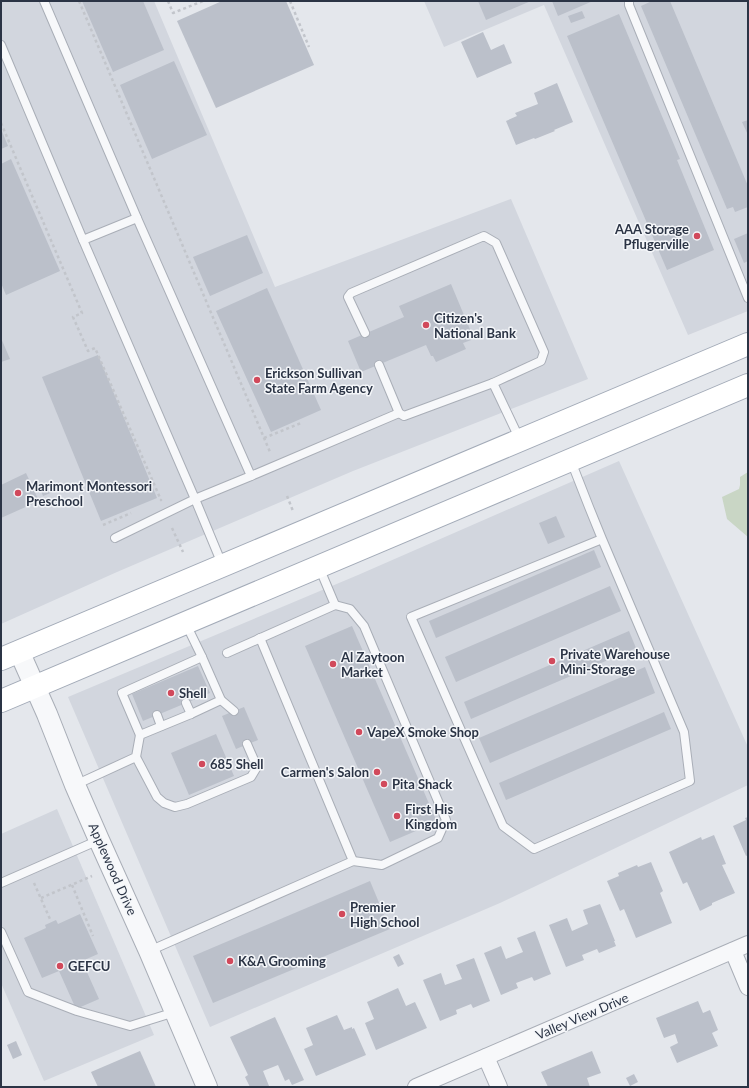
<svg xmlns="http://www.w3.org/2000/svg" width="749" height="1088" font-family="Lato,sans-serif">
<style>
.built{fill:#d2d6de}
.green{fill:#c9d6c5}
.building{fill:#bbc0ca}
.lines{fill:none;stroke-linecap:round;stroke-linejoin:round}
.service-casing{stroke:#a9aeb7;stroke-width:10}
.minor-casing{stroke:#a9aeb7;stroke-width:18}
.tertiary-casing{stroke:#a9aeb7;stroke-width:22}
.primary-casing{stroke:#a3abb8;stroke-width:24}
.path{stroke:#c2c5cb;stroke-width:2.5;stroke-dasharray:3 3;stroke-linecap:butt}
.service{stroke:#f7f8fa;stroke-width:8}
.minor{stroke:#f7f8fa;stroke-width:16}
.tertiary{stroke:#f7f8fa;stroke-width:20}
.primary{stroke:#fff;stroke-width:22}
.poi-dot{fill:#d1495b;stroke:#f4f6f9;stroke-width:1.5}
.labels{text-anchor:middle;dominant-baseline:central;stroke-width:3;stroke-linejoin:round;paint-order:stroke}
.poi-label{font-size:13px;font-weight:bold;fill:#2b3445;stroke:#f4f6f9;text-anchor:start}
.street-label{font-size:13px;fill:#2b3445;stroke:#f4f6f9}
</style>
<rect width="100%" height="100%" fill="#e4e7ec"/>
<!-- built -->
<g class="built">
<polygon points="1,1 154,1 275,287 511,199 588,379 353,471 117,572 1,624"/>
<polygon points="424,1 748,1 748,311 688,335 544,5 444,47"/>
<polygon points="619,461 748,747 748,785 500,903 210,1027 68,697 358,575"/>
<polygon points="57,809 154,1035 44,1081 1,983 1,834"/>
</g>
<!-- green -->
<polygon class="green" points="748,472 748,537 727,519 722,497 739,489 740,485 740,477"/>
<!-- building -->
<g class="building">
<polygon points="82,1 143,1 164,50 113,72"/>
<polygon points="222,1 286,1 314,65 216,108 177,21"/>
<polygon points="478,1 531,1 486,20"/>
<polygon points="552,1 593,1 558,16"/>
<polygon points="652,1 670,1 748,186 748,207 735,212 733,207 727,209 641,6"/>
<polygon points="582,11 585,18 571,23 568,16"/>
<polygon points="619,14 680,159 677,160 714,250 667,270 567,36"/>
<polygon points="483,32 491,50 504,44 512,63 477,78 461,42"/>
<polygon points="174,61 207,135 152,159 120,85"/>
<polygon points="557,83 573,122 554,130 555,131 535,139 534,138 516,145 506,121 517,116 515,113 538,104 534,93"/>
<polygon points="748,120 748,135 742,122"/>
<polygon points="1,129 8,146 1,149"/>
<polygon points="11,159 60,271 6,295 1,283 1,164"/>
<polygon points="748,233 748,261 744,263 734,239"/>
<polygon points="247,235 263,273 210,296 193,257"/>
<polygon points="451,284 474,339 463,343 466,349 436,362 433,356 431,356 426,345 361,372 348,341 404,317 399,306"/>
<polygon points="267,288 321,410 271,432 216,311"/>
<polygon points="1,338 10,359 1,362"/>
<polygon points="98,355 157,498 101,521 42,377"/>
<polygon points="26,473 39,501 1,518 1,485"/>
<polygon points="50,484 53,492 43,496 40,488"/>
<polygon points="556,516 565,537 548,544 539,523"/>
<polygon points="594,550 601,567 436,638 429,621"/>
<polygon points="610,586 621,611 456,682 445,657"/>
<polygon points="352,626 437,822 390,842 305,646"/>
<polygon points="629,631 636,648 471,719 464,702"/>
<polygon points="198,666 210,693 143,721 132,694"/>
<polygon points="645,667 655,693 490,763 479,738"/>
<polygon points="244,707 258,740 236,749 222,716"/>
<polygon points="664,712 671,729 506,800 499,783"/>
<polygon points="216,734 234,776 189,795 171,753"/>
<polygon points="748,817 748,855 746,856 733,826 746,820 745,818"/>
<polygon points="714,835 726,864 722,865 735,893 712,903 712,905 700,911 687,882 683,884 669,852 701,837 702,840"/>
<polygon points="651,862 663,891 660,893 672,923 636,938 624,909 620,911 607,881 619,876 618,873 637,865 638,867"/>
<polygon points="370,881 390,929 213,1003 193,956"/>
<polygon points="600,904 615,941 614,941 616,946 599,953 597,949 582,955 584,960 566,967 549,925 567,918 572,931 588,924 583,910"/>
<polygon points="80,914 98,954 82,961 99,999 76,1009 59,971 42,978 24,938 46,928 45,925 56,920 58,924"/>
<polygon points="535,931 549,969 551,974 534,981 532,977 516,983 518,988 501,995 484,953 501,946 506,959 523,952 517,938"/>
<polygon points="399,954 404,964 398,967 393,957"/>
<polygon points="474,958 490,1001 473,1008 471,1004 456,1010 457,1014 440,1021 423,980 441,973 445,985 462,979 456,965"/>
<polygon points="398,988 406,1006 415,1002 427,1028 376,1050 365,1023 374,1019 367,1002"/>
<polygon points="698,1001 703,1013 710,1010 718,1030 712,1033 718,1046 677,1063 670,1047 678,1043 675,1034 664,1038 656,1018"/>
<polygon points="337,1015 344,1030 352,1027 352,1029 354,1028 366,1055 316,1076 304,1049 313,1045 306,1028"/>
<polygon points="275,1017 304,1080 292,1085 289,1079 285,1081 278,1065 263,1071 269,1086 267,1087 250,1087 245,1077 248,1075 230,1037"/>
<polygon points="16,1041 22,1055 13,1059 7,1045"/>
<polygon points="140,1051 156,1087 98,1087 91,1072"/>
<polygon points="592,1051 601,1073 587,1078 590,1087 548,1087 541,1072"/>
<polygon points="634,1074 638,1082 630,1086 626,1078"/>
</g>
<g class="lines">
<!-- service casing -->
<g class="service-casing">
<g id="service">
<polyline points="44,1 137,218"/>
<polyline points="629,1 629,5 748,298"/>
<polyline points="1,45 83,240"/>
<polyline points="365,333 348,297 351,293 484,236 496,243 544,352 541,361 493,383 520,440"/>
<polyline points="379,365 399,413 404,416 493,383"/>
<polyline points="571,461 589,507 602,539 684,732 690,781 534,849 503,826 411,617 602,539"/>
<polyline points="251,476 399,413"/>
<polyline points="115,538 195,499 83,240 137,218 251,476 195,499 222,564"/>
<polyline points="335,605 350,609 364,626 446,820 438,838 382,865 353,861"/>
<polyline points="227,653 335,605 319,567"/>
<polyline points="221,700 234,711"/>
<polyline points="186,703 191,714"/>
<polyline points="157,715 161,726"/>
<polyline points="140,735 122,693 202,657"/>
<polyline points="136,757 157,797 164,803 175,807 187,804 251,777 257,767 247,744"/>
<polyline points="75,785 136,757 140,735 191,714 221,700 202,657 186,624"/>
<polyline points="1,883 99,840"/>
<polyline points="1,932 28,992 77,1011 130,1026 175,1012"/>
<polyline points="149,951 353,861 260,638"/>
</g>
</g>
<!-- minor casing -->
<g class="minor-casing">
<g id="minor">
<polyline points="733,951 748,987"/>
<polyline points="486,1057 499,1087"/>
<polyline points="416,1087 748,944"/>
</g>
</g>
<!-- tertiary casing -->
<g class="tertiary-casing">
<polyline id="tertiary" points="19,651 47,714 75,785 99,840 149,951 207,1087"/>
</g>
<!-- primary casing -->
<g class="primary-casing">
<g id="primary">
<polyline points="1,659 748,344"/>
<polyline points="1,701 748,385"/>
</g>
</g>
<!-- path -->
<g class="path">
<polyline points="79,1 270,452"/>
<polyline points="168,1 173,13 203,1"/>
<polyline points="290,1 309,47"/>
<polyline points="1,123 82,313 73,317 88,351 95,348 161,500 160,500"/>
<polyline points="264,438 301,423"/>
<polyline points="287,496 293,511"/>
<polyline points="103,525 131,513"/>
<polyline points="172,528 183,552"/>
<polyline points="34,883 50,919"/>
<polyline points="72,885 93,936"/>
<polyline points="41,898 92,876"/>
</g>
<!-- service -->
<use href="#service" class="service"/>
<!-- minor -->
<use href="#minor" class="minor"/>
<!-- tertiary -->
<use href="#tertiary" class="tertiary"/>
<!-- primary -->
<use href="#primary" class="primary"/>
</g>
<!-- markers -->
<g class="poi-dot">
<circle cx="697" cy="236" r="4"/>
<circle cx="426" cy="325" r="4"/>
<circle cx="257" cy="380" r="4"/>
<circle cx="18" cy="493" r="4"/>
<circle cx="552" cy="661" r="4"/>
<circle cx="333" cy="664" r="4"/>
<circle cx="171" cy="693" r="4"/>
<circle cx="359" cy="732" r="4"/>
<circle cx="202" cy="764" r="4"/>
<circle cx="377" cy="772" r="4"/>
<circle cx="384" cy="784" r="4"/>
<circle cx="397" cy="816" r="4"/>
<circle cx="342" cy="914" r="4"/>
<circle cx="230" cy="961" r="4"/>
<circle cx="60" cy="966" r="4"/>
</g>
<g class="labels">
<!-- poi labels -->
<g class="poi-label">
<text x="689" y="229" text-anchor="end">AAA Storage<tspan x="689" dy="15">Pflugerville</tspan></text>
<text x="434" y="318">Citizen's<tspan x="434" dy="15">National Bank</tspan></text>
<text x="265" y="373">Erickson Sullivan<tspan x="265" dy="15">State Farm Agency</tspan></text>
<text x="26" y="486">Marimont Montessori<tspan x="26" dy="15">Preschool</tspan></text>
<text x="560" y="654">Private Warehouse<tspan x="560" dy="15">Mini-Storage</tspan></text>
<text x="341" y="657">Al Zaytoon<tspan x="341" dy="15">Market</tspan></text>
<text x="179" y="693">Shell</text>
<text x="367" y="732">VapeX Smoke Shop</text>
<text x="210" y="764">685 Shell</text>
<text x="369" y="772" text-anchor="end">Carmen's Salon</text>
<text x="392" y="784">Pita Shack</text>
<text x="405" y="809">First His<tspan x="405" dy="15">Kingdom</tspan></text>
<text x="350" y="907">Premier<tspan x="350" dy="15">High School</tspan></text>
<text x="238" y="961">K&amp;A Grooming</text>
<text x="68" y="966">GEFCU</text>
</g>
<!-- street labels -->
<g class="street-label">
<text transform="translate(113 869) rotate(66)">Applewood Drive</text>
<text transform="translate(582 1016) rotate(-23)">Valley View Drive</text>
</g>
</g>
<!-- border -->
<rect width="749" height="1088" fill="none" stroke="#2b3445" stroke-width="4"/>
</svg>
